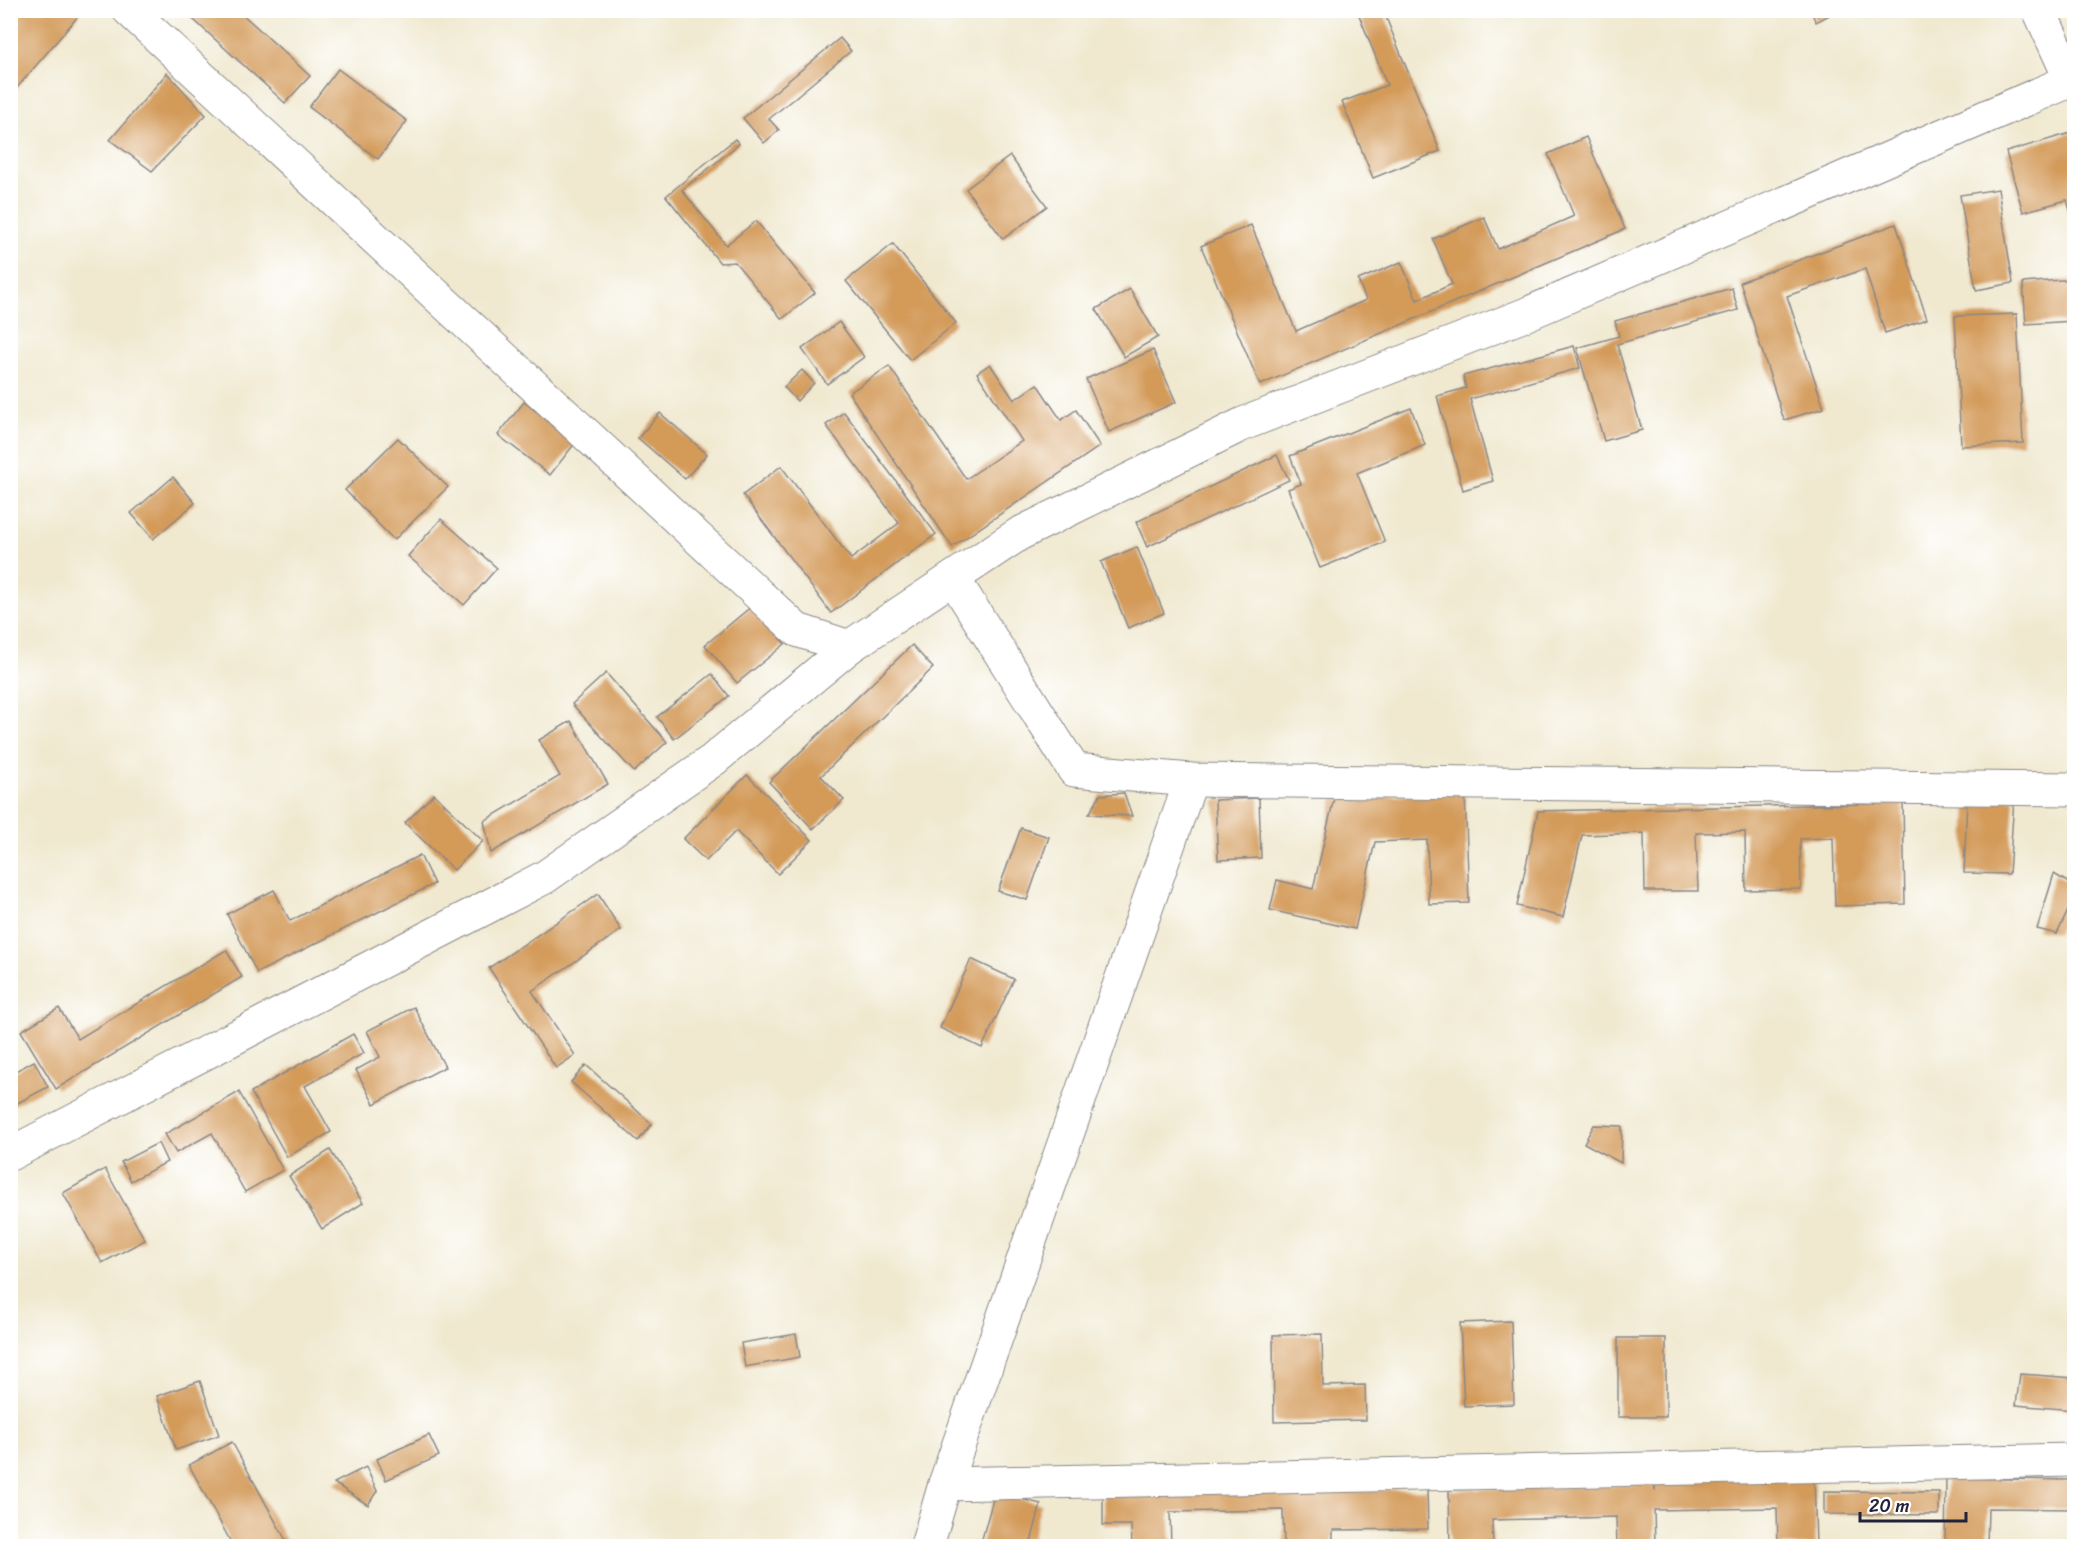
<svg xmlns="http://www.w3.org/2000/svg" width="2085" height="1557" font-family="Sriracha,sans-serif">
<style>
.building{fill:#d39a59}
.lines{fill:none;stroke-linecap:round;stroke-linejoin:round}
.minor-casing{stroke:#898686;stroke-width:35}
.tertiary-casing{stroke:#898686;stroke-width:35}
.minor{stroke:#fff;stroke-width:33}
.tertiary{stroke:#fff;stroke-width:33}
</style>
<rect width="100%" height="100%" fill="#fff"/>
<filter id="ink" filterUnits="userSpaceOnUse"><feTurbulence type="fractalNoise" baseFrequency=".0167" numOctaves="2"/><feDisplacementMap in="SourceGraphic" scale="12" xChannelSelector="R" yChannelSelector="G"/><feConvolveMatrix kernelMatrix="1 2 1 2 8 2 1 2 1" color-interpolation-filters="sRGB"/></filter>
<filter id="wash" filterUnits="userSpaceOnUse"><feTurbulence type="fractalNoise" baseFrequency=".008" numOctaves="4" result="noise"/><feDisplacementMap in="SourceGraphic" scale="24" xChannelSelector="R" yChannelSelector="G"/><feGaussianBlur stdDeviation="1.35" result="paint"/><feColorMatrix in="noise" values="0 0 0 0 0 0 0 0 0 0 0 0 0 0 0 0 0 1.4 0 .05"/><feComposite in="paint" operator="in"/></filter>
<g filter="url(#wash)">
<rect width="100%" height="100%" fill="#f0e9d0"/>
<g id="blocks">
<!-- building -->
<g class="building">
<polygon points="12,10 76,10 80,14 16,89 10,83"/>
<polygon points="183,10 238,10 310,76 285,103"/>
<polygon points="1357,10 1383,10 1440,151 1373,178 1342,102 1387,85"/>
<polygon points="1810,10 1839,10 1816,22"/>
<polygon points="840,38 851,51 769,119 779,130 764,143 743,118"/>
<polygon points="338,69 407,121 378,159 309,107"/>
<polygon points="167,73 206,115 152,171 110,140"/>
<polygon points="2074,132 2074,225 2067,200 2023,212 2006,152"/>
<polygon points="1586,137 1625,229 1260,385 1201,246 1251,225 1296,331 1366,300 1358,280 1401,262 1417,300 1452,284 1433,239 1484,217 1498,249 1574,216 1548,154"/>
<polygon points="735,139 739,144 682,190 726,245 756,221 815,293 782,319 735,262 720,263 666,196"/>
<polygon points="1010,156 1047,206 1003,239 966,189"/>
<polygon points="1998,189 2013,283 1976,290 1960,195"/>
<polygon points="1896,224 1927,319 1885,333 1865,269 1787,296 1824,408 1784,420 1740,282"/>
<polygon points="893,244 956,323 910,360 846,281"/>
<polygon points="2074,279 2074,321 2026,324 2023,283"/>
<polygon points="1732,288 1738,310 1617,344 1642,430 1604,441 1577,348 1619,336 1615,321"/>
<polygon points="1130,289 1158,337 1124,357 1096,309"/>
<polygon points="2017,314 2023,443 1961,446 1955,316"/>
<polygon points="839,322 864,357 827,384 802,349"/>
<polygon points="1574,346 1580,368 1470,399 1493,481 1463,490 1437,396 1466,388 1463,376"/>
<polygon points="1153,350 1176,402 1109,432 1086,379"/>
<polygon points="990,364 1014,400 1037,384 1061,420 1076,410 1100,446 952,547 849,393 889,366 966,479 1022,441 977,373"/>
<polygon points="802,370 814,383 797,401 784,387"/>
<polygon points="524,402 576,442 550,475 498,435"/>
<polygon points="1411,408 1425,445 1357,473 1385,542 1320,568 1288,489 1301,484 1290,456"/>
<polygon points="844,412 936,534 831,613 743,495 781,466 851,559 899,523 826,425"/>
<polygon points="660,413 707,454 685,479 638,438"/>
<polygon points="398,438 448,487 394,540 345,490"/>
<polygon points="1277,455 1289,480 1147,547 1136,522"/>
<polygon points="173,477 195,503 153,539 131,513"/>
<polygon points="441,519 497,568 464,605 408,556"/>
<polygon points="1137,547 1164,613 1128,628 1101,562"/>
<polygon points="753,605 785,644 737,683 705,645"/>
<polygon points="912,645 933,668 821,776 844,800 813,829 769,782"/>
<polygon points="606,673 667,742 634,772 572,704"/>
<polygon points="712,674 729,696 674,739 657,717"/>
<polygon points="571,721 608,784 491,853 484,821 560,776 539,740"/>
<polygon points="747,775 812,840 778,874 736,831 706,861 683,839"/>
<polygon points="1124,793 1132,816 1089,814 1100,795"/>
<polygon points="1465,793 1469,903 1429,904 1427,840 1375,842 1355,929 1270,910 1277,880 1313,889 1334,798"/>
<polygon points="434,794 483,841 454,870 405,823"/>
<polygon points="1259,798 1261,858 1218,860 1215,800"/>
<polygon points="2014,799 2009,874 1964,873 1967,800"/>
<polygon points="1903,803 1905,904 1835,906 1833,838 1800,839 1801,889 1746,890 1745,832 1696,833 1698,891 1645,891 1644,833 1582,835 1563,917 1517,906 1538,811"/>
<polygon points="1021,828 1049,837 1027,900 998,891"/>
<polygon points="420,855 434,884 257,973 227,914 274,890 290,921"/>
<polygon points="2054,874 2074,886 2074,898 2057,934 2037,929"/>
<polygon points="598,894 621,930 532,991 575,1055 556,1068 489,968"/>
<polygon points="226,950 242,977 56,1089 21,1031 59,1008 78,1039"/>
<polygon points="971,959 1014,979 982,1048 940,1028"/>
<polygon points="414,1007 445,1067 374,1104 356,1070 380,1057 367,1031"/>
<polygon points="353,1034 364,1053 305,1086 331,1132 287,1157 251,1092"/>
<polygon points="34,1061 48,1087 10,1107 10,1074"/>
<polygon points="586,1065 652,1124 638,1141 571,1082"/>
<polygon points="239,1092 283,1170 245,1192 212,1133 176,1153 165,1134"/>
<polygon points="1594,1125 1622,1126 1621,1163 1584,1143"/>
<polygon points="158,1143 167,1162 131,1181 121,1162"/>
<polygon points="330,1150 363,1203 322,1229 289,1176"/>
<polygon points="105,1169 145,1240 102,1263 63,1193"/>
<polygon points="1511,1321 1514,1404 1464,1406 1460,1323"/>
<polygon points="796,1334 800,1357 745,1367 741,1343"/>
<polygon points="1322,1334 1323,1386 1365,1385 1366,1420 1274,1422 1273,1335"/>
<rect x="1618" y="1338" width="48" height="79"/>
<polygon points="2020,1374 2074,1378 2073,1410 2016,1405"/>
<polygon points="200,1381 219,1435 176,1450 157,1396"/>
<polygon points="429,1435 439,1456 386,1480 377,1459"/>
<polygon points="232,1442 289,1546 233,1546 189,1465"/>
<polygon points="366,1467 377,1491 368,1505 334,1483"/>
<polygon points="1814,1474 1816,1546 1778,1546 1777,1508 1654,1510 1655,1546 1617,1546 1616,1517 1492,1520 1493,1546 1450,1546 1449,1490 1654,1484 1655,1491 1655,1476"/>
<polygon points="1946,1478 2074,1480 2074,1509 1988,1508 1987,1546 1945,1546"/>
<polygon points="1427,1489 1428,1529 1333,1530 1333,1546 1284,1546 1283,1510 1170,1512 1171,1546 1132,1546 1131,1525 1103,1525 1103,1494"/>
<polygon points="1824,1491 1939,1492 1939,1515 1824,1514"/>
<polygon points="995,1492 1041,1504 1030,1546 980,1546"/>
</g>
</g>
</g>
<g filter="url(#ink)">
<use href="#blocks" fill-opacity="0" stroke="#898686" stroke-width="1.5"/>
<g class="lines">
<!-- minor casing -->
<g class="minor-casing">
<g id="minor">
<polyline points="129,10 797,630 849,647"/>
<polyline points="2039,10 2071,80"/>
<polyline points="953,578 1074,770 1191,780 2074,789"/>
<polyline points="945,1484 2074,1460"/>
<polyline points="927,1546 945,1484 1191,780"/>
</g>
</g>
<!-- tertiary casing -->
<g class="tertiary-casing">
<polyline id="tertiary" points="10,1154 545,877 713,760 849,647 1019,534 1243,424 1522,316 2074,79"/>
</g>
<!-- minor -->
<use href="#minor" class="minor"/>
<!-- tertiary -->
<use href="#tertiary" class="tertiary"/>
</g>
</g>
<!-- margin -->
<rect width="2085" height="1557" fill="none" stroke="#fff" stroke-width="36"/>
<!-- scale -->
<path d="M1860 1512v9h106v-9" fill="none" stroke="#22223b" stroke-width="3"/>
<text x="1869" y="1512" font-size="18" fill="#22223b" stroke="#ffffff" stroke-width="4.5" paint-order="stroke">20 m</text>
</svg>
